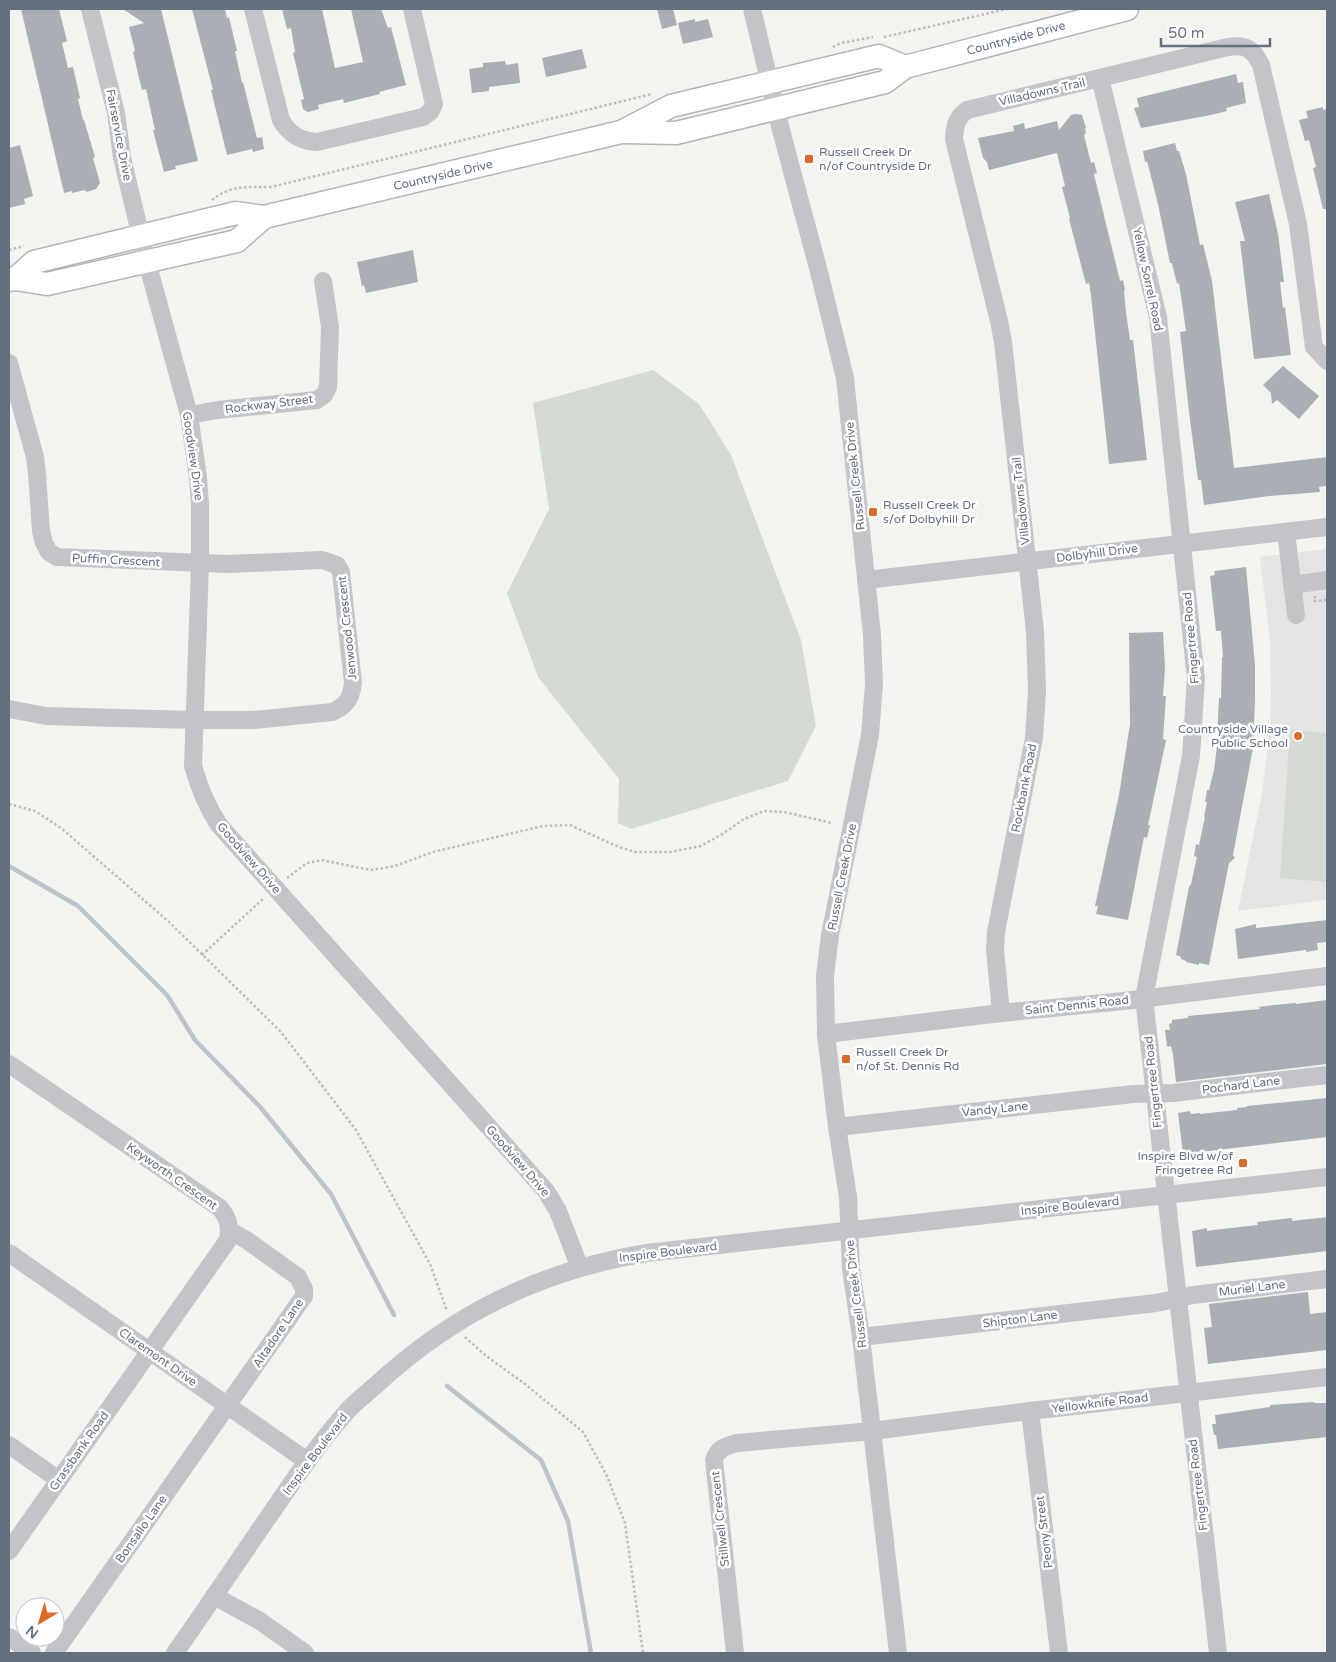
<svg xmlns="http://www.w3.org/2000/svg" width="1336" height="1662" font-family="'Varela Round',sans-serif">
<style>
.built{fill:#e4e4e3}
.green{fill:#d3dad1}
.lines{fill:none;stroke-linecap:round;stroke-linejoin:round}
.stream{stroke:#bac4ca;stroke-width:4.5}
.building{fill:#aaafb5}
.major-casing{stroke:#b2b5ba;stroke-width:25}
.path{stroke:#bbbcbf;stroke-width:2.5;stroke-dasharray:2.5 2.5;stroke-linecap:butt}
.minor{stroke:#c2c4c8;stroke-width:18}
.major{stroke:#fff;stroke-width:22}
.poi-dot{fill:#dd6a27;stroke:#fff;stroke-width:2}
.labels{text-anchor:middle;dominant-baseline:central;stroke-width:5;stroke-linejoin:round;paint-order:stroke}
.street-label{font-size:12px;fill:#646f80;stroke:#fff}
.poi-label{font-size:12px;fill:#646f80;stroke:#fff;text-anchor:start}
</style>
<rect width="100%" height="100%" fill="#f3f4f0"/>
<!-- built -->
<polygon class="built" points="1327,549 1327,900 1238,911 1262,794 1270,725 1271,697 1270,642 1260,557"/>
<!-- green -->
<g class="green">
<polygon points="653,370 699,404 731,455 801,640 816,726 788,781 631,829 618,823 619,779 538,677 507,593 549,509 533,403"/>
<polygon points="1290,730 1327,733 1327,882 1280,878"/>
</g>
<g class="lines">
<!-- stream -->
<g class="stream">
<polyline points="9,866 78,906 167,995 195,1040 261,1108 331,1194 394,1315"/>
<polyline points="447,1386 541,1460 568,1521 591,1653"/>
</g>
</g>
<!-- building -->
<g class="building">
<polygon points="21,9 59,9 67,41 62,43 68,68 73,67 80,98 78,99 83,120 84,120 95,157 93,158 100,183 96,189 86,192 85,190 72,193 72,191 64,193"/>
<polygon points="123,9 161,9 198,161 175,166 176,169 164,172 153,130 155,130 146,89 142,90 139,78 133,52 135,51 129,27 144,23"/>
<polygon points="192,9 225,9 227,18 229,17 237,51 235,51 242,83 243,82 257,138 262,137 264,149 253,152 252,149 227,155 211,90 213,90"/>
<polygon points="282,9 322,9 335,68 363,62 351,9 381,9 388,28 391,27 406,85 379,92 380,94 344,103 343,99 318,105 319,109 308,112 303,109 301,100 304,99 293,53 295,52 291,28 287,29"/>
<polygon points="657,9 673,9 677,25 662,29"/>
<polygon points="695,19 695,22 708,19 713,37 683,44 678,23"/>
<polygon points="582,49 587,68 546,77 542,58"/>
<polygon points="505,61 506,65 518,63 520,83 489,87 489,91 472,93 469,69 483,67 483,63"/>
<polygon points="1236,74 1238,83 1243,82 1246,103 1226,108 1227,111 1211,115 1141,128 1134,108 1139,107 1137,98"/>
<polygon points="1323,107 1323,110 1327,109 1327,209 1323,209 1313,168 1316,167 1309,140 1305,141 1299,120 1308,118 1306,111"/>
<polygon points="1076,114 1082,115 1086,128 1085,128 1086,133 1084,135 1091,163 1094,162 1097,173 1094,174 1108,232 1120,281 1123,280 1125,290 1124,291 1126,312 1130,340 1133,340 1147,460 1109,464 1091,295 1089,283 1086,284 1069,219 1070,218 1062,187 1065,186 1057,153 989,170 987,162 983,158 978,138 1014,131 1013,126 1024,123 1025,129 1057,121 1059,130 1071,115"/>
<polygon points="1175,143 1177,151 1179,151 1186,174 1200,245 1203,244 1212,281 1234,468 1327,457 1327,486 1319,487 1320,492 1269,496 1204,505 1201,480 1198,480 1190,420 1180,332 1186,331 1179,283 1177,284 1172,263 1170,263 1158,204 1147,161 1145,162 1143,151"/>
<polygon points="20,145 33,196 24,199 25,204 9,208 9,148"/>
<polygon points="1269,194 1278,234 1284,282 1280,282 1283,308 1285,307 1291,355 1254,359 1240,241 1245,241 1235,202"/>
<polygon points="413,250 418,282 366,293 364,285 362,286 357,262"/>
<polygon points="1283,366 1319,396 1299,419 1277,400 1272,404 1271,393 1263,385"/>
<polygon points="1246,567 1255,665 1255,699 1253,748 1233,855 1235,858 1229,863 1209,965 1199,963 1199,965 1186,962 1186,961 1181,959 1181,957 1176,955 1189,887 1191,884 1197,857 1194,856 1196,844 1199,845 1205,817 1204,817 1207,802 1205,802 1207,790 1209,790 1214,770 1218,739 1217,739 1219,698 1221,698 1222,657 1223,657 1221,631 1216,631 1210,576 1215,575 1214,571"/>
<polygon points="1160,632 1163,632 1165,668 1163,696 1166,696 1163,739 1166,740 1151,811 1148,825 1150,825 1147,838 1144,837 1128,920 1096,914 1098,906 1095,906 1119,795 1130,724 1129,633"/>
<polygon points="1327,920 1327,942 1317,943 1318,950 1306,952 1306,950 1238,959 1235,929 1256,924 1256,928"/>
<polygon points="1327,1000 1327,1064 1176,1082 1173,1055 1171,1046 1167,1047 1165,1030 1170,1030 1169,1024 1172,1023 1172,1020 1188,1018 1188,1016 1260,1009 1259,1007 1274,1005 1296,1003 1296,1004"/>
<polygon points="1327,1098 1327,1137 1183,1154 1178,1113 1190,1111 1191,1114 1200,1113 1200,1114 1237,1110 1237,1108 1247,1107 1247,1106"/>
<polygon points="1327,1217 1327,1251 1196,1267 1192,1231 1207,1228 1207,1231 1213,1230 1258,1225 1257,1222 1292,1218 1292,1221"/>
<polygon points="1308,1292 1310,1314 1327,1312 1327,1350 1208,1364 1204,1328 1212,1327 1209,1304"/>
<polygon points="1314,1402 1314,1403 1327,1403 1327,1437 1218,1449 1216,1435 1214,1435 1212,1424 1216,1424 1215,1415 1270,1407 1270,1405"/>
</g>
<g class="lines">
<!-- major casing -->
<g class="major-casing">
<g id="major">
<polyline points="625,132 676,133 885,82 905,67 1127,9"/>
<polyline points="15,279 34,262 236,213 264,217 621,132 671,106 879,56 905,67"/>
<polyline points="9,280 15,279 47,284 237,241 264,217"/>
</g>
</g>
<!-- path -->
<g class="path">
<polyline points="884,37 1007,9"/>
<polyline points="833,47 841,43 873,37"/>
<path d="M212,200C230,185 248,187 271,187L652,94"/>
<polyline points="9,250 24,246"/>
<polyline points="1315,596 1314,601 1327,600"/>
<polyline points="9,804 35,811 61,828 168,921 281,1032 356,1130 430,1264 447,1311"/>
<polyline points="287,878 307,863 322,860 371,870 395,866 433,852 543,826 570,825 619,847 635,852 670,852 701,846 724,833 744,819 764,811 784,812 832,823"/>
<polyline points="202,955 264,898"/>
<polyline points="465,1337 485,1355 525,1384 583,1432 607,1476 625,1523 643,1653"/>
</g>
<!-- minor -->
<g class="minor">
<path d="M90,9L116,113L122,158L147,262L189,415L198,477L200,505V564L193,766C199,787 207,807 219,825L546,1191L558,1211L580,1268"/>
<path d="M253,9L281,120C289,134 300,141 317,142L423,117L430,112L434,104L412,9"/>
<polyline points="752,9 782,134 819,272 845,378 872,635 874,684 870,735 830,935 825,976 826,1034 837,1127 848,1197 851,1269 861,1337 898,1653"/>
<polyline points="1100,78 1158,317 1196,679 1191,756 1144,998 1218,1653"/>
<path d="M9,363L35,457L37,474L41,531L44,543L49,552L57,557L228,564L322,560L337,565L341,572L353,683C351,699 346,706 332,712L254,720H194L46,716L9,709"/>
<polyline points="189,415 218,410 317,400 324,395 328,387 330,327 323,281"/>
<polyline points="1286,532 1296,615"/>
<polyline points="866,580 1327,527"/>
<polyline points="1292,585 1327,580"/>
<path d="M1001,1013L995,950L996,932L1034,738L1037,691L1035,631L1003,342L999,321L954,139C955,125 956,118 967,110L1228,47C1246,44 1253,49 1261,65L1298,224L1314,347L1327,361"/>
<polyline points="826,1034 1001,1013 1124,1001 1327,976"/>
<path d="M9,1064L220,1208C229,1219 230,1227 228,1240L9,1551"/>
<polyline points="837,1127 1133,1094 1173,1093 1327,1075"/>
<polyline points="9,1253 307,1461"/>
<polyline points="861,1337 1156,1303 1193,1295 1327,1279"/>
<polyline points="1030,1411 1059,1653"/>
<polyline points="9,1445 59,1480"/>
<polyline points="214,1596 260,1621 305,1653"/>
<polyline points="9,1637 32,1653"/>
<polyline points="54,1653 304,1296 304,1289 298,1277 248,1241 229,1230"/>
<path d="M175,1653C206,1609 236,1564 267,1519C291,1484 315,1448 343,1416C352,1404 365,1395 376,1385C454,1313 542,1270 647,1253L1327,1177"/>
<path d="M735,1653L714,1460C718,1448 726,1446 737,1443L872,1431L1030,1411L1327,1377"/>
</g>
<!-- major -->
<use href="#major" class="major"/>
</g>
<!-- markers -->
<g class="poi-dot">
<rect x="804" y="154" width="10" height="10" rx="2.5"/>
<rect x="868" y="507" width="10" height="10" rx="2.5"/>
<circle cx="1298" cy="736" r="5"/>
<rect x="841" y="1054" width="10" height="10" rx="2.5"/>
<rect x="1238" y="1158" width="10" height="10" rx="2.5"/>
</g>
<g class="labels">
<!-- street labels -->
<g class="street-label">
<text transform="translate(1016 38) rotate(-15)">Countryside Drive</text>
<text transform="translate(1042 92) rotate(-13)">Villadowns Trail</text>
<text transform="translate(119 135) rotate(79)">Fairservice Drive</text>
<text transform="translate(443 175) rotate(-13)">Countryside Drive</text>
<text transform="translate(1148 279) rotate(78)">Yellow Sorrel Road</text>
<text transform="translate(269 404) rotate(-7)">Rockway Street</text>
<text transform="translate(193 456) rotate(82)">Goodview Drive</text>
<text transform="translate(855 476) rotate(-96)">Russell Creek Drive</text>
<text transform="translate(1021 501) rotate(-96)">Villadowns Trail</text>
<text transform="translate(1097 553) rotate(-7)">Dolbyhill Drive</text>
<text transform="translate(116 560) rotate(3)">Puffin Crescent</text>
<text transform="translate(347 628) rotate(-96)">Jenwood Crescent</text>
<text transform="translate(1191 638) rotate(-95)">Fingertree Road</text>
<text transform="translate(1024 788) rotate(-79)">Rockbank Road</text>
<text transform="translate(249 858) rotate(49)">Goodview Drive</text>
<text transform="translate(842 877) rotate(-79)">Russell Creek Drive</text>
<text transform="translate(1077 1005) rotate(-6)">Saint Dennis Road</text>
<text transform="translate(1153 1082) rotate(-96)">Fingertree Road</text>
<text transform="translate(1241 1085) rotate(-7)">Pochard Lane</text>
<text transform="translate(995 1109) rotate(-6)">Vandy Lane</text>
<text transform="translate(518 1161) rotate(49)">Goodview Drive</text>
<text transform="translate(172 1176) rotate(35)">Keyworth Crescent</text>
<text transform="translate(1070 1206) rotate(-6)">Inspire Boulevard</text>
<text transform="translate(668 1252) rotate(-7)">Inspire Boulevard</text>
<text transform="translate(1252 1288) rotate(-7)">Muriel Lane</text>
<text transform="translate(856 1294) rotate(-97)">Russell Creek Drive</text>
<text transform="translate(1020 1319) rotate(-7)">Shipton Lane</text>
<text transform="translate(278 1333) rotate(-56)">Altadore Lane</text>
<text transform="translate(158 1357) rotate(35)">Claremont Drive</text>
<text transform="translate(1100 1403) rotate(-7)">Yellowknife Road</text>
<text transform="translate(79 1451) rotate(-55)">Grassbank Road</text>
<text transform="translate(315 1454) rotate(-53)">Inspire Boulevard</text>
<text transform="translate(1198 1485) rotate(-97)">Fingertree Road</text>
<text transform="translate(720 1519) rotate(-96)">Stillwell Crescent</text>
<text transform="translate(141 1529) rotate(-55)">Bonsallo Lane</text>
<text transform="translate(1044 1532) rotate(-97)">Peony Street</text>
</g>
<!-- poi labels -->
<g class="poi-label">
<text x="819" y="152">Russell Creek Dr<tspan x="819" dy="14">n/of Countryside Dr</tspan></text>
<text x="883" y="505">Russell Creek Dr<tspan x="883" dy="14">s/of Dolbyhill Dr</tspan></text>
<text x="1288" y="729" text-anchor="end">Countryside Village<tspan x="1288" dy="14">Public School</tspan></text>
<text x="856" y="1052">Russell Creek Dr<tspan x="856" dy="14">n/of St. Dennis Rd</tspan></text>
<text x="1233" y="1156" text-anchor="end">Inspire Blvd w/of<tspan x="1233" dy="14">Fringetree Rd</tspan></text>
</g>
</g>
<!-- border -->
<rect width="1336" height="1662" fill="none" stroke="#646f80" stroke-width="20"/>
<!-- north arrow -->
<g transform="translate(40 1622) rotate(218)"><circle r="24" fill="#ffffff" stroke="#c1c5cc"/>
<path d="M0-4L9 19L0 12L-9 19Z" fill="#dd6a27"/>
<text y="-8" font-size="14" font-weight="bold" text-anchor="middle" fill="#646f80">N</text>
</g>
<!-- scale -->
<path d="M1161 38v8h109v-8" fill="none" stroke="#646f80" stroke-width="2.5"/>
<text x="1168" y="38" font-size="15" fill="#646f80" stroke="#ffffff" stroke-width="4" paint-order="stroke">50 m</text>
</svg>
